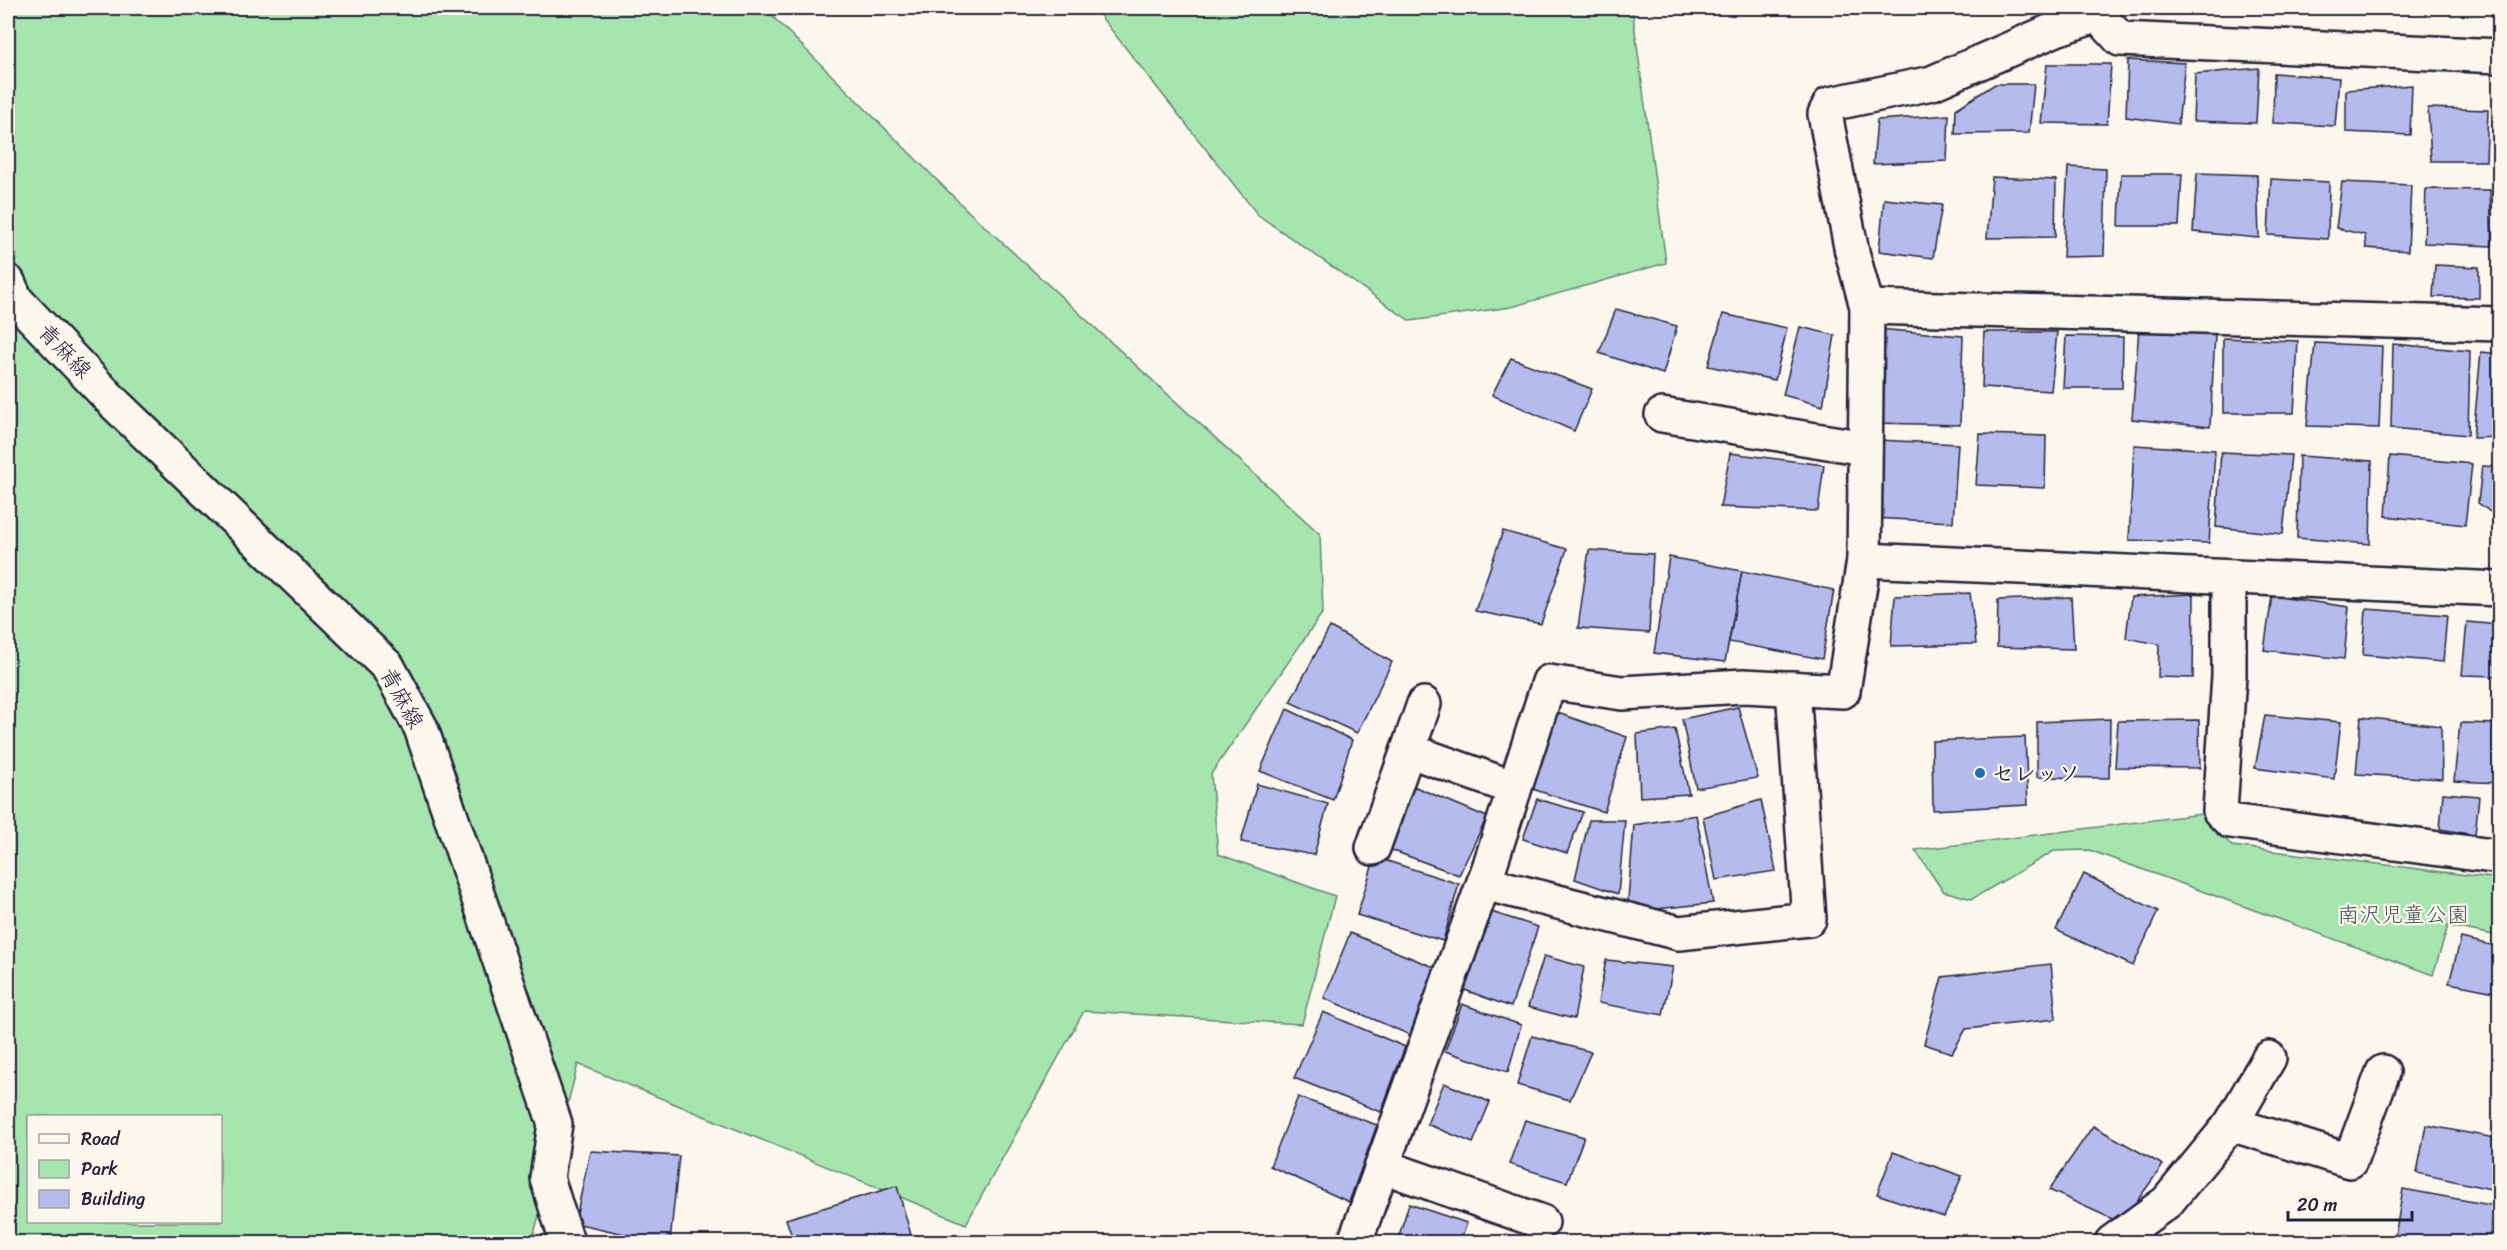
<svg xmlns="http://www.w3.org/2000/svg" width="2507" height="1250" font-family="Sriracha,'Klee One',sans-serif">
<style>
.green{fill:#a6e6ae;stroke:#648474;stroke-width:1.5;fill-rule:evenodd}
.building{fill:#b5bbec;stroke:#22223b;stroke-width:1.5}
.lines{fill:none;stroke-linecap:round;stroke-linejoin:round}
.minor-casing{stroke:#22223b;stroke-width:38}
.minor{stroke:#fbf7ec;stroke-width:33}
.poi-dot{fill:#1f6fb2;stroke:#fbf7ec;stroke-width:2}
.labels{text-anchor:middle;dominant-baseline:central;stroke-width:4.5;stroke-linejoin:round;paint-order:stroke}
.street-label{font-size:22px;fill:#22223b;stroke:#fbf7ec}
.poi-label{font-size:22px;font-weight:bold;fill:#22223b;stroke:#fbf7ec;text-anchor:start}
.park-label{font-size:22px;fill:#435358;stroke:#fbf7ec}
</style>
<rect width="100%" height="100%" fill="#fbf7ec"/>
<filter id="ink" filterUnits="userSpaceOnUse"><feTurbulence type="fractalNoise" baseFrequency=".0167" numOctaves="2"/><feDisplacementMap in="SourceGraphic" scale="12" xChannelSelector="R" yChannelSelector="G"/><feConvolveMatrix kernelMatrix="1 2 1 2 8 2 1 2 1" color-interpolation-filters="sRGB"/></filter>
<g filter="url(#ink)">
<!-- green -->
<g class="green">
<path d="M8,8H764L969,212L1320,534L1323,612L1211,774L1218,854L1335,896L1302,1024L1084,1011L966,1224L578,1064L532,1242H8ZM28,1116H220V1222H28Z"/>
<polygon points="1094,8 1632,8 1666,263 1511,307 1410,321 1258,215"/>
<polygon points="2201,814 2232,846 2499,879 2499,936 2448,926 2433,975 2089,850 2054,851 1972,899 1943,891 1915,850"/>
</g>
<!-- building -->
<g class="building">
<polygon points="2128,60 2185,63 2178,124 2126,117"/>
<polygon points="2047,64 2111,64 2107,124 2041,123"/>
<polygon points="2259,68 2256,123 2193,121 2195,74"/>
<polygon points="2274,73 2339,78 2335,126 2273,123"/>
<polygon points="1995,84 2034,84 2029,133 1955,134 1956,109"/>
<polygon points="2412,85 2410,135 2346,132 2346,90"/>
<polygon points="2428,108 2488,110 2486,161 2431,161"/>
<polygon points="1949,115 1947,161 1873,164 1877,120"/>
<polygon points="2068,167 2106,169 2104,256 2063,257"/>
<polygon points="2197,173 2257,175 2259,238 2193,232"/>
<polygon points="2121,174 2182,174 2179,226 2119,226"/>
<polygon points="1992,177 2056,180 2055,237 1987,238"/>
<polygon points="2271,179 2329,182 2328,239 2268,235"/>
<polygon points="2342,182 2411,185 2408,251 2366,248 2365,235 2336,228"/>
<polygon points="2426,189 2490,190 2492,246 2424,243"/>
<polygon points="1884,199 1942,205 1933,258 1879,251"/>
<polygon points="2435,265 2479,267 2479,298 2433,297"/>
<polygon points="1616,309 1677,326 1663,374 1599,353"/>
<polygon points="1723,314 1787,328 1775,380 1708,366"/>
<polygon points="1800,327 1835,335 1823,406 1783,395"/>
<polygon points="2139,328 2215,334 2210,427 2132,419"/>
<polygon points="1877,329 1963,336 1960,425 1873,423"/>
<polygon points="1984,332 2057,332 2051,391 1982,387"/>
<polygon points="2066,336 2123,337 2122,388 2063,388"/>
<polygon points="2223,338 2298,341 2294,413 2223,413"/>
<polygon points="2315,343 2382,346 2379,428 2307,426"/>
<polygon points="2393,344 2470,351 2468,435 2391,428"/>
<polygon points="2481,352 2500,354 2500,437 2473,438"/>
<polygon points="1511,358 1592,389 1574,431 1492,395"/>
<polygon points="1980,434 2046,436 2045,488 1976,485"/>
<polygon points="1877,440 1958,444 1953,522 1870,518"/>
<polygon points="2134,445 2215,450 2209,543 2129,540"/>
<polygon points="2221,452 2291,455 2283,534 2216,527"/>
<polygon points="1730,453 1824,465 1818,511 1720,507"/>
<polygon points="2299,456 2372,461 2370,544 2297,538"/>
<polygon points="2390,456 2472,464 2465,525 2386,516"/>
<polygon points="2482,466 2500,467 2500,519 2478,503"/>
<polygon points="1503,531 1567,549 1541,624 1475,611"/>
<polygon points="1589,550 1653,554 1649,633 1578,628"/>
<polygon points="1669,557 1742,571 1725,662 1654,653"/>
<polygon points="1742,571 1834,590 1822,659 1729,642"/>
<polygon points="1970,593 1976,644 1891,646 1895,596"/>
<polygon points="2194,594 2193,678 2158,677 2159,644 2126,638 2131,597"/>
<polygon points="2272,596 2349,607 2344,659 2264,650"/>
<polygon points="2071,597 2074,649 1997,647 1998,600"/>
<polygon points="2366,609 2447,615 2443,662 2363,655"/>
<polygon points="2467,622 2500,625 2500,676 2462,675"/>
<polygon points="1330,627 1392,662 1357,733 1290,702"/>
<polygon points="1738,707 1758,778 1696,788 1682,719"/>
<polygon points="1287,709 1352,740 1333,800 1260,771"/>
<polygon points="1549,710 1627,737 1604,812 1523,786"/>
<polygon points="2265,715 2341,722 2334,779 2255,768"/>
<polygon points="2361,717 2441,726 2442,779 2356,774"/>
<polygon points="2110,719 2109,778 2037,777 2037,722"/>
<polygon points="2199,720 2200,768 2115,767 2118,721"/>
<polygon points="2460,723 2500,724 2500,783 2454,781"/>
<polygon points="1675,729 1689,794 1640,797 1637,734"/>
<polygon points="2025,737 2028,805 1933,810 1932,741"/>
<polygon points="1406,783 1487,817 1459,875 1383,847"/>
<polygon points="1257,784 1328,804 1314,855 1241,842"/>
<polygon points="2443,793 2479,796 2475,835 2440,829"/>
<polygon points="1537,799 1583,812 1567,853 1523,839"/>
<polygon points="1761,800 1776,871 1716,880 1703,817"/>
<polygon points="1696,815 1713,903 1627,912 1634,825"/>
<polygon points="1589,820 1625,820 1618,894 1575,879"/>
<polygon points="1375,857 1459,884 1443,941 1357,915"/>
<polygon points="2084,874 2158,911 2133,966 2056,930"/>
<polygon points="1482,909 1538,927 1511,1007 1451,985"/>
<polygon points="1350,933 1436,968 1410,1035 1324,998"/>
<polygon points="2461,938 2500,947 2500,993 2449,983"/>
<polygon points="1544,956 1584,967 1574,1019 1528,1007"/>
<polygon points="1606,960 1673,967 1663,1015 1598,1003"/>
<polygon points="2051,964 2056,1019 1966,1029 1952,1053 1924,1044 1942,977"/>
<polygon points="1462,1004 1521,1025 1508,1072 1445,1051"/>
<polygon points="1323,1012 1405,1047 1381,1112 1294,1078"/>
<polygon points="1532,1036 1591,1052 1570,1100 1517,1085"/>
<polygon points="1444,1083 1490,1102 1473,1143 1427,1124"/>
<polygon points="1298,1097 1377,1125 1349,1202 1270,1166"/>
<polygon points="1525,1120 1584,1137 1567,1182 1509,1164"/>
<polygon points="2426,1125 2500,1139 2500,1191 2417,1173"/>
<polygon points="2093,1126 2163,1165 2121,1223 2049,1190"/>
<polygon points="590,1151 679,1156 670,1242 660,1242 575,1223"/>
<polygon points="1893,1152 1962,1176 1944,1217 1877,1194"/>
<polygon points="897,1186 913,1242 794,1242 786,1219"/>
<polygon points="2403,1189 2496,1206 2488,1242 2421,1242 2395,1237"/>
<polygon points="1409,1204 1467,1223 1460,1242 1397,1242"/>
</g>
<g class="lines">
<!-- minor casing -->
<g class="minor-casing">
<g id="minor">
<polyline points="2098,15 2120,39 2500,56"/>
<polyline points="8,282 16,300 115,404 388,667 421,728 555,1124 547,1178 567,1242"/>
<polyline points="1867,307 2500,324"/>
<polyline points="1662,415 1865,448"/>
<polyline points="1864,560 2500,589"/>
<polyline points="2229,577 2229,676 2220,811 2230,821 2500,857"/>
<polyline points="1424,704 1408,750 1514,788"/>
<polyline points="1373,848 1408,750"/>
<polyline points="1484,883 1679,933 1809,919 1793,688"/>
<polyline points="2231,1124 2350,1161 2383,1072"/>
<polyline points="1382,1166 1542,1222"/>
<polyline points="1355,1242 1489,868 1549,682 1622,693 1744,686 1843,691 1864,560 1867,307 1852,252 1825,114 1830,104 1932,83 2056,29 2098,15 2102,8"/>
<polyline points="2112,1242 2167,1202 2231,1124 2269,1058"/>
</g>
</g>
<!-- minor -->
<use href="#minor" class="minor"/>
</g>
</g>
<!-- markers -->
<circle class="poi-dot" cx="1980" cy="773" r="6"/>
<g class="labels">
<!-- street labels -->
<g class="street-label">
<text transform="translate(65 351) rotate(46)">青麻線</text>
<text transform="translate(402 698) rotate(61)">青麻線</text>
</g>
<!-- poi labels -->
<g class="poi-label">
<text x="1992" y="773">セレッソ</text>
</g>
<!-- park labels -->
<g class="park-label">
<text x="2403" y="914">南沢児童公園</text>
</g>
</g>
<!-- margin -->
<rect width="2507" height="1250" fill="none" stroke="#fbf7ec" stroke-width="30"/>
<rect x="15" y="15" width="2477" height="1220" fill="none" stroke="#22223b" stroke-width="2" filter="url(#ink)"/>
<!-- legend -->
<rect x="27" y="1115" width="195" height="108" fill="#fbf7ec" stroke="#a4a2a5" stroke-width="1.5"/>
<rect x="39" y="1134" width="30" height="9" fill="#fbf7ec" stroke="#a4a2a5" stroke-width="1.5"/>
<text x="81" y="1145" font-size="18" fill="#22223b">Road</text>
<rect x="39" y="1160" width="30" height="18" fill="#a6e6ae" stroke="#a4a2a5" stroke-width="1.5"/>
<text x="81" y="1175" font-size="18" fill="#22223b">Park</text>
<rect x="39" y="1190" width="30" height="18" fill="#b5bbec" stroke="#a4a2a5" stroke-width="1.5"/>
<text x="81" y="1205" font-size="18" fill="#22223b">Building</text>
<!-- scale -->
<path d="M2288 1211v9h124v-9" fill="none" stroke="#22223b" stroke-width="3"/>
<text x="2297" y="1211" font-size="18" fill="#22223b" stroke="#fbf7ec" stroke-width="4.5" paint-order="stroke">20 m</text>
</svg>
